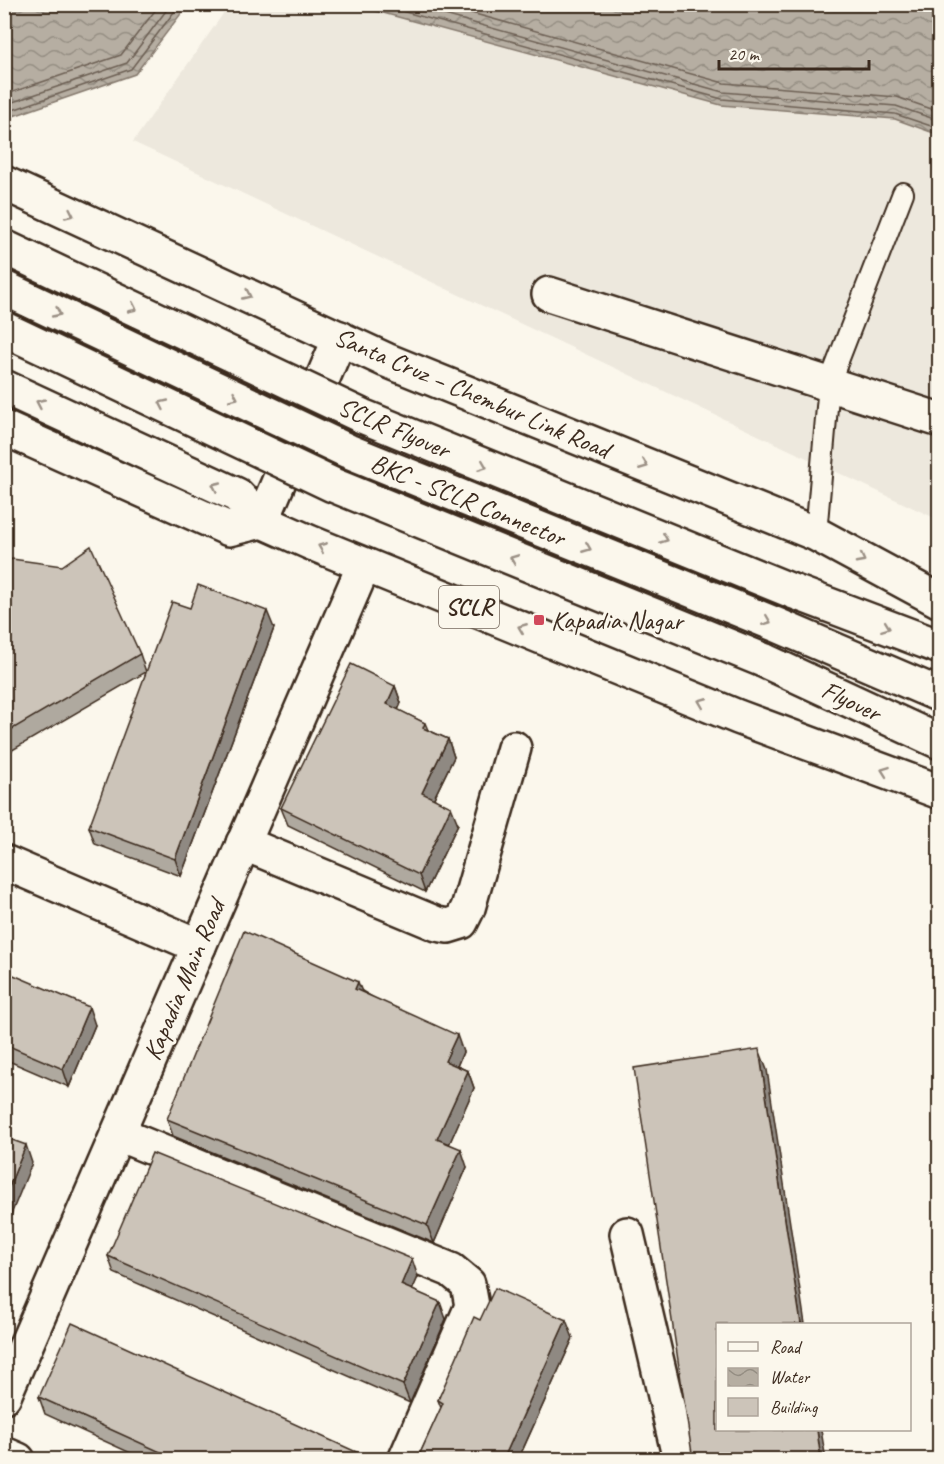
<svg xmlns="http://www.w3.org/2000/svg" width="944" height="1464" font-family="Caveat,sans-serif">
<style>
.built{fill:#ede8dd}
.water{fill:url(#water-waves);stroke:#85796d;stroke-width:1.5}
.lines{fill:none;stroke-linecap:round;stroke-linejoin:round}
.shore{stroke:#6c5f53;stroke-width:1.5}
.service-casing{stroke:#3b2a1e;stroke-width:24}
.minor-casing{stroke:#3b2a1e;stroke-width:38}
.trunk-casing{stroke:#3b2a1e;stroke-width:38}
.service{stroke:#fbf7ec;stroke-width:20}
.minor{stroke:#fbf7ec;stroke-width:33}
.trunk{stroke:#fbf7ec;stroke-width:33}
.primary-bridge-casing{stroke:#3b2a1e;stroke-width:38;stroke-linecap:butt}
.trunk-bridge-casing{stroke:#3b2a1e;stroke-width:38;stroke-linecap:butt}
.primary-bridge{stroke:#fbf7ec;stroke-width:33}
.trunk-bridge{stroke:#fbf7ec;stroke-width:33}
.wall{fill:#afa99f;stroke:#3b2a1e;stroke-width:1.5}
.shaded-wall{fill:#8f8982;stroke:#3b2a1e;stroke-width:1.5}
.building{fill:#ccc4b9;stroke:#3b2a1e;stroke-width:1.5}
.oneway{stroke:#9b9085}
.poi-dot{fill:#d1495b;stroke:#fbf7ec;stroke-width:2}
.labels{text-anchor:middle;dominant-baseline:central;stroke-width:6;stroke-linejoin:round;paint-order:stroke}
.shield{fill:#fbf7ec;stroke:#75685c;stroke-width:1.5}
.shield-label{font-size:24px;font-weight:bold;fill:#3b2a1e}
.street-label{font-size:26px;fill:#3b2a1e;stroke:#fbf7ec}
.poi-label{font-size:26px;fill:#3b2a1e;stroke:#fbf7ec;text-anchor:start}
</style>
<defs>
<pattern id="water-waves" width="16" height="10" patternUnits="userSpaceOnUse" patternTransform="scale(1.5)"><rect width="16" height="10" fill="#b6aea2"/><path d="M0 5q4-4 8 0t8 0" fill="none" stroke="#958e83"/></pattern>
</defs>
<rect width="100%" height="100%" fill="#fbf7ec"/>
<filter id="ink" filterUnits="userSpaceOnUse"><feTurbulence type="fractalNoise" baseFrequency=".0167" numOctaves="2"/><feDisplacementMap in="SourceGraphic" scale="12" xChannelSelector="R" yChannelSelector="G"/><feConvolveMatrix kernelMatrix="1 2 1 2 8 2 1 2 1" color-interpolation-filters="sRGB"/></filter>
<g filter="url(#ink)">
<!-- built -->
<polygon class="built" points="230,4 378,5 895,119 939,135 939,520 133,142"/>
<!-- water -->
<g class="water">
<polygon points="4,5 5,4 191,5 186,7 135,74 5,119"/>
<polygon points="354,5 939,5 939,135 895,119 721,105"/>
</g>
<g class="lines">
<!-- shore -->
<g class="shore">
<polyline points="376,4 722,99 895,114 940,129"/>
<polyline points="405,4 723,92 896,106 940,121"/>
<polyline points="439,4 724,83 897,97 940,112"/>
<polyline points="4,95 121,55 160,4"/>
<polyline points="4,105 127,63 171,4"/>
<polyline points="4,113 131,69 180,4"/>
</g>
<!-- service casing -->
<g class="service-casing">
<polyline id="service" points="816,534 829,384 903,193"/>
</g>
<!-- minor casing -->
<g class="minor-casing">
<g id="minor">
<polyline points="549,294 940,420"/>
<polyline points="243,843 437,924 448,926 461,922 468,908 514,748"/>
<polyline points="4,862 199,946"/>
<polyline points="118,1134 451,1270 468,1284 472,1306 405,1460"/>
<polyline points="627,1234 680,1460"/>
<polyline points="4,1396 364,565"/>
<polyline points="4,1454 18,1460"/>
</g>
</g>
<!-- trunk casing -->
<g class="trunk-casing">
<g id="trunk">
<polyline points="4,183 386,360 816,534 940,601"/>
<polyline points="4,387 237,495 262,521 340,338"/>
<polyline points="4,428 229,529 262,521 309,542 738,717 940,792"/>
<polyline points="792,591 940,647"/>
<polyline points="763,660 940,742"/>
</g>
</g>
<!-- service -->
<use href="#service" class="service"/>
<!-- minor -->
<use href="#minor" class="minor"/>
<!-- trunk -->
<use href="#trunk" class="trunk"/>
<!-- primary-bridge casing -->
<g class="primary-bridge-casing">
<polyline id="primary-bridge" points="4,288 348,451 777,625 940,695"/>
</g>
<!-- trunk-bridge casing -->
<g class="trunk-bridge-casing">
<g id="trunk-bridge">
<polyline points="4,247 362,416 792,591"/>
<polyline points="4,329 333,485 763,660"/>
</g>
</g>
<!-- primary-bridge -->
<use href="#primary-bridge" class="primary-bridge"/>
<!-- trunk-bridge -->
<use href="#trunk-bridge" class="trunk-bridge"/>
</g>
<!-- wall -->
<g class="wall">
<polygon points="4,563 140,654 146,672 4,755"/>
<polygon points="190,608 274,628 181,876 95,844 89,827"/>
<polygon points="395,686 401,703 398,710 425,723 428,730 448,739 454,757 434,798 458,824 425,892 288,825 281,808"/>
<polygon points="4,971 95,1025 69,1087 4,1059"/>
<polygon points="362,991 463,1052 457,1066 468,1071 474,1088 449,1144 467,1167 434,1243 173,1136 167,1119"/>
<polygon points="108,1256 418,1277 412,1290 446,1319 410,1403 114,1273"/>
<polygon points="480,1320 573,1338 518,1460 417,1460 441,1408 438,1400"/>
<polygon points="39,1397 374,1460 146,1460 45,1414"/>
</g>
<!-- shaded-wall -->
<g class="shaded-wall">
<polygon points="267,611 274,628 181,876 175,859"/>
<polygon points="395,686 401,703 393,721 387,704"/>
<polygon points="448,739 454,757 428,810 422,793"/>
<polygon points="451,807 458,824 425,892 419,875"/>
<polygon points="358,982 365,999 355,989"/>
<polygon points="89,1007 95,1025 69,1087 63,1069"/>
<polygon points="457,1035 463,1052 452,1078 445,1061"/>
<polygon points="759,1049 767,1070 805,1324 801,1324"/>
<polygon points="468,1071 474,1088 444,1156 437,1139"/>
<polygon points="26,1145 32,1163 4,1232 4,1199"/>
<polygon points="461,1149 467,1167 434,1243 427,1225"/>
<polygon points="412,1259 418,1277 407,1302 401,1285"/>
<polygon points="440,1302 446,1319 410,1403 403,1385"/>
<polygon points="566,1320 573,1338 518,1460 503,1460"/>
<polygon points="817,1430 821,1430 826,1460 821,1460"/>
</g>
<!-- building -->
<g class="building">
<polygon points="91,546 140,654 4,734 4,563 12,559 62,566"/>
<polygon points="198,585 267,611 175,859 89,827 172,602 190,608"/>
<polygon points="351,664 395,686 387,704 425,723 423,728 448,739 422,793 451,807 419,875 281,808"/>
<polygon points="244,931 358,982 355,989 457,1035 445,1061 468,1071 437,1139 461,1149 427,1225 167,1119"/>
<polygon points="4,971 89,1007 63,1069 4,1044"/>
<polygon points="759,1049 801,1324 717,1324 717,1430 817,1430 821,1460 693,1460 634,1068"/>
<polygon points="4,1137 26,1145 4,1199"/>
<polygon points="152,1153 412,1259 401,1285 440,1302 403,1385 108,1256"/>
<polygon points="495,1288 566,1320 503,1460 417,1460 443,1403 438,1400 474,1317 480,1320"/>
<polygon points="72,1323 374,1460 178,1460 39,1397"/>
</g>
<!-- one-way arrows -->
<defs><path id="oneway-chevron" d="M-2-3.5L2.5 0L-2 3.5" fill="none" stroke-width="1.6" stroke-linecap="round" stroke-linejoin="round" transform="scale(1.5)"/></defs>
<g class="oneway">
<use href="#oneway-chevron" transform="translate(70 214) rotate(25)"/>
<use href="#oneway-chevron" transform="translate(247 295) rotate(25)"/>
<use href="#oneway-chevron" transform="translate(133 308) rotate(25)"/>
<use href="#oneway-chevron" transform="translate(57 313) rotate(25)"/>
<use href="#oneway-chevron" transform="translate(234 397) rotate(25)"/>
<use href="#oneway-chevron" transform="translate(40 403) rotate(-155)"/>
<use href="#oneway-chevron" transform="translate(163 404) rotate(-155)"/>
<use href="#oneway-chevron" transform="translate(644 465) rotate(22)"/>
<use href="#oneway-chevron" transform="translate(483 466) rotate(22)"/>
<use href="#oneway-chevron" transform="translate(216 486) rotate(-155)"/>
<use href="#oneway-chevron" transform="translate(664 539) rotate(22)"/>
<use href="#oneway-chevron" transform="translate(322 547) rotate(-158)"/>
<use href="#oneway-chevron" transform="translate(587 548) rotate(22)"/>
<use href="#oneway-chevron" transform="translate(514 559) rotate(-158)"/>
<use href="#oneway-chevron" transform="translate(861 559) rotate(28)"/>
<use href="#oneway-chevron" transform="translate(767 621) rotate(22)"/>
<use href="#oneway-chevron" transform="translate(886 627) rotate(21)"/>
<use href="#oneway-chevron" transform="translate(522 628) rotate(-158)"/>
<use href="#oneway-chevron" transform="translate(702 702) rotate(-158)"/>
<use href="#oneway-chevron" transform="translate(885 771) rotate(-160)"/>
</g>
</g>
<!-- markers -->
<rect class="poi-dot" x="533" y="614" width="12" height="12" rx="3"/>
<g class="labels">
<!-- shield labels -->
<rect class="shield" x="439" y="586" width="60" height="42" rx="4.5"/>
<g class="shield-label">
<text x="469" y="607">SCLR</text>
</g>
<!-- street labels -->
<g class="street-label">
<text transform="translate(472 393) rotate(23)">Santa Cruz – Chembur Link Road</text>
<text transform="translate(394 428) rotate(23)">SCLR Flyover</text>
<text transform="translate(468 500) rotate(22)">BKC - SCLR Connector</text>
<text transform="translate(851 701) rotate(25)">Flyover</text>
<text transform="translate(184 980) rotate(-67)">Kapadia Main Road</text>
</g>
<!-- poi labels -->
<g class="poi-label">
<text x="551" y="620">Kapadia Nagar</text>
</g>
</g>
<!-- margin -->
<rect width="944" height="1464" fill="none" stroke="#fbf7ec" stroke-width="24"/>
<rect x="12" y="12" width="920" height="1440" fill="none" stroke="#3b2a1e" stroke-width="2" filter="url(#ink)"/>
<!-- legend -->
<rect x="716" y="1323" width="195" height="108" fill="#fbf7ec" stroke="#aea59a" stroke-width="1.5"/>
<rect x="728" y="1342" width="30" height="9" fill="#fbf7ec" stroke="#aea59a" stroke-width="1.5"/>
<text x="770" y="1353" font-size="18" fill="#3b2a1e">Road</text>
<rect x="728" y="1368" width="30" height="18" fill="url(#water-waves)" stroke="#aea59a" stroke-width="1.5"/>
<text x="770" y="1383" font-size="18" fill="#3b2a1e">Water</text>
<rect x="728" y="1398" width="30" height="18" fill="#ccc4b9" stroke="#aea59a" stroke-width="1.5"/>
<text x="770" y="1413" font-size="18" fill="#3b2a1e">Building</text>
<!-- scale -->
<path d="M719 60v9h150v-9" fill="none" stroke="#3b2a1e" stroke-width="3"/>
<text x="728" y="60" font-size="18" fill="#3b2a1e" stroke="#fbf7ec" stroke-width="4.5" paint-order="stroke">20 m</text>
</svg>
